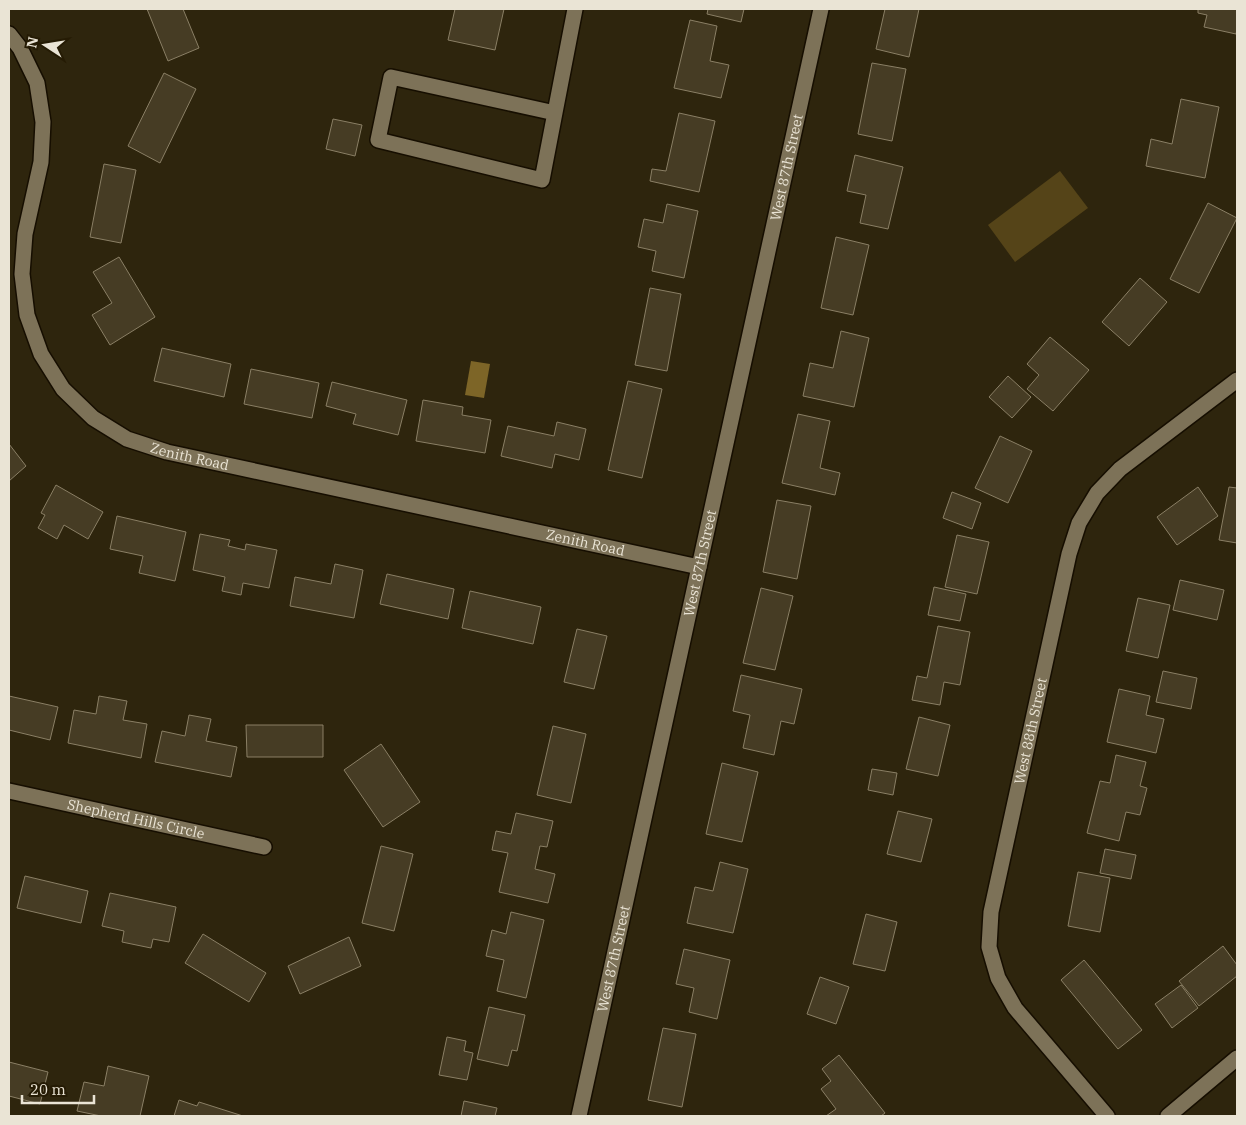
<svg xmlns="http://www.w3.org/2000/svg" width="1246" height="1125" font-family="'IBM Plex Serif',serif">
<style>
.green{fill:#554418}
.water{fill:#7d6527}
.building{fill:#463c24;stroke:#8a7f65}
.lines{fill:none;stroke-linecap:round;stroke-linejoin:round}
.minor-casing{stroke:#160e00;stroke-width:18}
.minor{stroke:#7d7258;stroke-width:15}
.labels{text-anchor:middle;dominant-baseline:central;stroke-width:4;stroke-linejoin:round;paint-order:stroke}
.street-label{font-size:14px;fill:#eae4d5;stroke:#251b04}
</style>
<rect width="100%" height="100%" fill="#2e250d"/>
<!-- green -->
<polygon class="green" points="1060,171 1088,208 1015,262 988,225"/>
<!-- water -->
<polygon class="water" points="471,361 490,364 484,398 465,395"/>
<!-- building -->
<g class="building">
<polygon points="147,9 183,9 199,48 168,61"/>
<polygon points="455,9 504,9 495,50 448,40"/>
<polygon points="708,9 744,9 741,22 707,14"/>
<polygon points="885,9 919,9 909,57 876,49"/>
<polygon points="1198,9 1237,9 1237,29 1236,34 1204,27 1207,15 1198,13"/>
<polygon points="690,20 717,26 710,61 729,65 721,98 674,88"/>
<polygon points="872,63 906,69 892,141 858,134"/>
<polygon points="164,73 196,89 160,163 128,146"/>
<polygon points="1181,99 1219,107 1205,178 1146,166 1151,139 1172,144"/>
<polygon points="679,113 715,121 699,192 650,181 652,169 666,171"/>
<polygon points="333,119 362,125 355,156 326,149"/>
<polygon points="855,155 903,167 888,229 860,223 866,195 847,191"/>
<polygon points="104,164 136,170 121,243 90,237"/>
<polygon points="1208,203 1237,218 1199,293 1170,279"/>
<polygon points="667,204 698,211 684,278 652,271 656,251 638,247 644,219 663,223"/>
<polygon points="836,237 869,245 853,315 821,308"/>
<polygon points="119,257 155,317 110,345 92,315 112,303 93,272"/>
<polygon points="1140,278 1167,302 1129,346 1102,322"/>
<polygon points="650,288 681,294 667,371 635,365"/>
<polygon points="841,331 869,338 854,407 803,396 810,363 833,368"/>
<polygon points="1050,337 1089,370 1053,411 1027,389 1039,375 1027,364"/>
<polygon points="162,348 231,364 224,397 154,381"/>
<polygon points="251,369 319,383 312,418 244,404"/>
<polygon points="1008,376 1031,397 1012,418 989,397"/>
<polygon points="628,381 662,389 642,478 608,470"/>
<polygon points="332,382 407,400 398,435 353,424 356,414 326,406"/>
<polygon points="423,400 463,407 462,415 491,420 485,453 416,441"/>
<polygon points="798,414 830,421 820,468 840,473 835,495 782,483"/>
<polygon points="557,422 586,429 579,460 555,454 552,468 501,456 508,426 554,436"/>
<polygon points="1000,436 1032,451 1008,503 975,488"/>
<polygon points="9,444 26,466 9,481"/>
<polygon points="56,485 103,512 88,539 64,525 57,539 38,528 45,515 41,513"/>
<polygon points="1198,487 1218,516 1177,545 1157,517"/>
<polygon points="1229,487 1237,488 1237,543 1219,540"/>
<polygon points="952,492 981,503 972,529 943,518"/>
<polygon points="777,500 811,506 797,579 763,572"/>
<polygon points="117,516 186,532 175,581 139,573 143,556 110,549"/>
<polygon points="200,534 230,540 228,546 245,550 246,544 277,550 269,588 243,583 241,595 222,591 225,577 193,570"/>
<polygon points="957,535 989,542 977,594 945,587"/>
<polygon points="335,564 363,570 354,618 290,606 295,577 331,584"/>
<polygon points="387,574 454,589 448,619 380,604"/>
<polygon points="1180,580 1224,590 1217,620 1173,610"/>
<polygon points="934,587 966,594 960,621 928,615"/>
<polygon points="761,588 793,596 775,670 743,663"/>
<polygon points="470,591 541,607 533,644 462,628"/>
<polygon points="1138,598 1170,605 1158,658 1126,651"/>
<polygon points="938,626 970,632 960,685 944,682 940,705 912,700 917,676 927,678"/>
<polygon points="577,629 607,636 594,689 564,682"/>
<polygon points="1163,671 1197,678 1191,709 1156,702"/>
<polygon points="741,675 802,689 794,724 781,721 774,755 743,748 750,715 733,711"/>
<polygon points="1119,689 1150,696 1146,715 1164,719 1156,753 1107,742"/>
<polygon points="9,696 58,707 50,740 9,730"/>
<polygon points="99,696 127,701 123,720 147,724 141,758 68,743 74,710 96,714"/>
<polygon points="189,715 211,719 206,741 237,747 231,777 155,762 162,731 185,736"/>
<polygon points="919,717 950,725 938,776 906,769"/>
<polygon points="246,725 323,725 323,757 247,757"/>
<polygon points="553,726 586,734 571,803 537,795"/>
<polygon points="381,744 420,802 383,827 344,770"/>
<polygon points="1116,755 1146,762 1140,786 1147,788 1140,815 1126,812 1119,841 1087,833 1100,781 1110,783"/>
<polygon points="722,763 758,772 742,842 706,834"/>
<polygon points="872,769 897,773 893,795 868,790"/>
<polygon points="898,811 932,819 921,862 887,854"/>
<polygon points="516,813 553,821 547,847 540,846 535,869 555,874 548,903 499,892 508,853 492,850 496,831 511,834"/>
<polygon points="381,846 413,854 394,931 362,923"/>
<polygon points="1105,849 1136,855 1131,879 1100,873"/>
<polygon points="720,862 748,869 733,933 687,923 695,887 713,891"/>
<polygon points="1078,872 1110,878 1100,932 1068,926"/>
<polygon points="25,876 88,891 81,923 17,908"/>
<polygon points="110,893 176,907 169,942 153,939 151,948 122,942 124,931 102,926"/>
<polygon points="511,912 544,920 526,998 497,991 504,960 486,956 492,930 506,934"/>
<polygon points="866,914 897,922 885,971 853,964"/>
<polygon points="203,934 266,973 249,1002 185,963"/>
<polygon points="349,937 361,966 300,994 288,966"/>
<polygon points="1223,946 1237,965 1237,976 1199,1006 1179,981"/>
<polygon points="684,949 730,960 717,1019 689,1012 694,988 676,984"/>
<polygon points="1084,960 1142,1030 1118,1049 1061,980"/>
<polygon points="820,977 849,987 836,1024 807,1014"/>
<polygon points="1181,985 1198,1008 1172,1028 1155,1004"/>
<polygon points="489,1007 525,1015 517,1051 512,1050 508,1066 477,1059"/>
<polygon points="663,1028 696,1034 682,1107 648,1100"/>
<polygon points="447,1037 466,1041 464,1051 473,1053 467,1080 439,1075"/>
<polygon points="839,1055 885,1113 881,1116 826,1116 836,1109 821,1089 831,1081 822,1069"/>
<polygon points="9,1062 48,1072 40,1104 9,1096"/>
<polygon points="108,1066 149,1076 140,1116 101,1116 77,1111 84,1082 104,1086"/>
<polygon points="179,1100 197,1106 199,1102 243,1116 174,1116"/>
<polygon points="464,1101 497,1108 495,1116 461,1116"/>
</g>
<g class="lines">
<!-- minor casing -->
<g class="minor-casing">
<g id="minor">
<path id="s1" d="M9,34L20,48L37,83L43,122L41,162L25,234L22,274L27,315L41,354L63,389L93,418L127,439L167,452L699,567"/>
<polyline points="555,113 391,77 378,140 542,180 575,9"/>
<path id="s2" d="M9,791L264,847"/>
<path id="s3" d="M579,1116L821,9"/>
<path id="s4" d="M1107,1116L1015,1008L998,978L989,947L991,912L1069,554L1079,523L1097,493L1120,469L1237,380"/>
<polyline points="1168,1116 1237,1058"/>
</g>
</g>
<!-- minor -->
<use href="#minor" class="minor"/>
</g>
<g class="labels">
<!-- street labels -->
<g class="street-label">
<text stroke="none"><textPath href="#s3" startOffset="971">West 87th Street</textPath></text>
<text stroke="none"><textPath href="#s1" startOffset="521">Zenith Road</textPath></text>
<text stroke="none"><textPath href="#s1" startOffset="926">Zenith Road</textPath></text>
<text stroke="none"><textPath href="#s3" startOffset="566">West 87th Street</textPath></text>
<text stroke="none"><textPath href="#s4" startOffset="429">West 88th Street</textPath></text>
<text stroke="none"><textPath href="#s2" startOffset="130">Shepherd Hills Circle</textPath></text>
<text stroke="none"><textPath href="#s3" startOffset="161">West 87th Street</textPath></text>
</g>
</g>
<!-- border -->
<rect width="1246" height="1125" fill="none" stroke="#eae4d5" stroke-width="20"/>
<!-- north arrow -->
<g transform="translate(45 45) rotate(282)" stroke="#251b04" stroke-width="4" paint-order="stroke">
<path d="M0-4L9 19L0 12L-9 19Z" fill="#eae4d5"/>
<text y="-8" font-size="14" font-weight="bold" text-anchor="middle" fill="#eae4d5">N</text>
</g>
<!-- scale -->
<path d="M22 1095v8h72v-8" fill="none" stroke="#eae4d5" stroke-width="2.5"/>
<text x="30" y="1095" font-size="15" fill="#eae4d5" stroke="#251b04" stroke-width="4" paint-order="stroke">20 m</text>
</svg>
